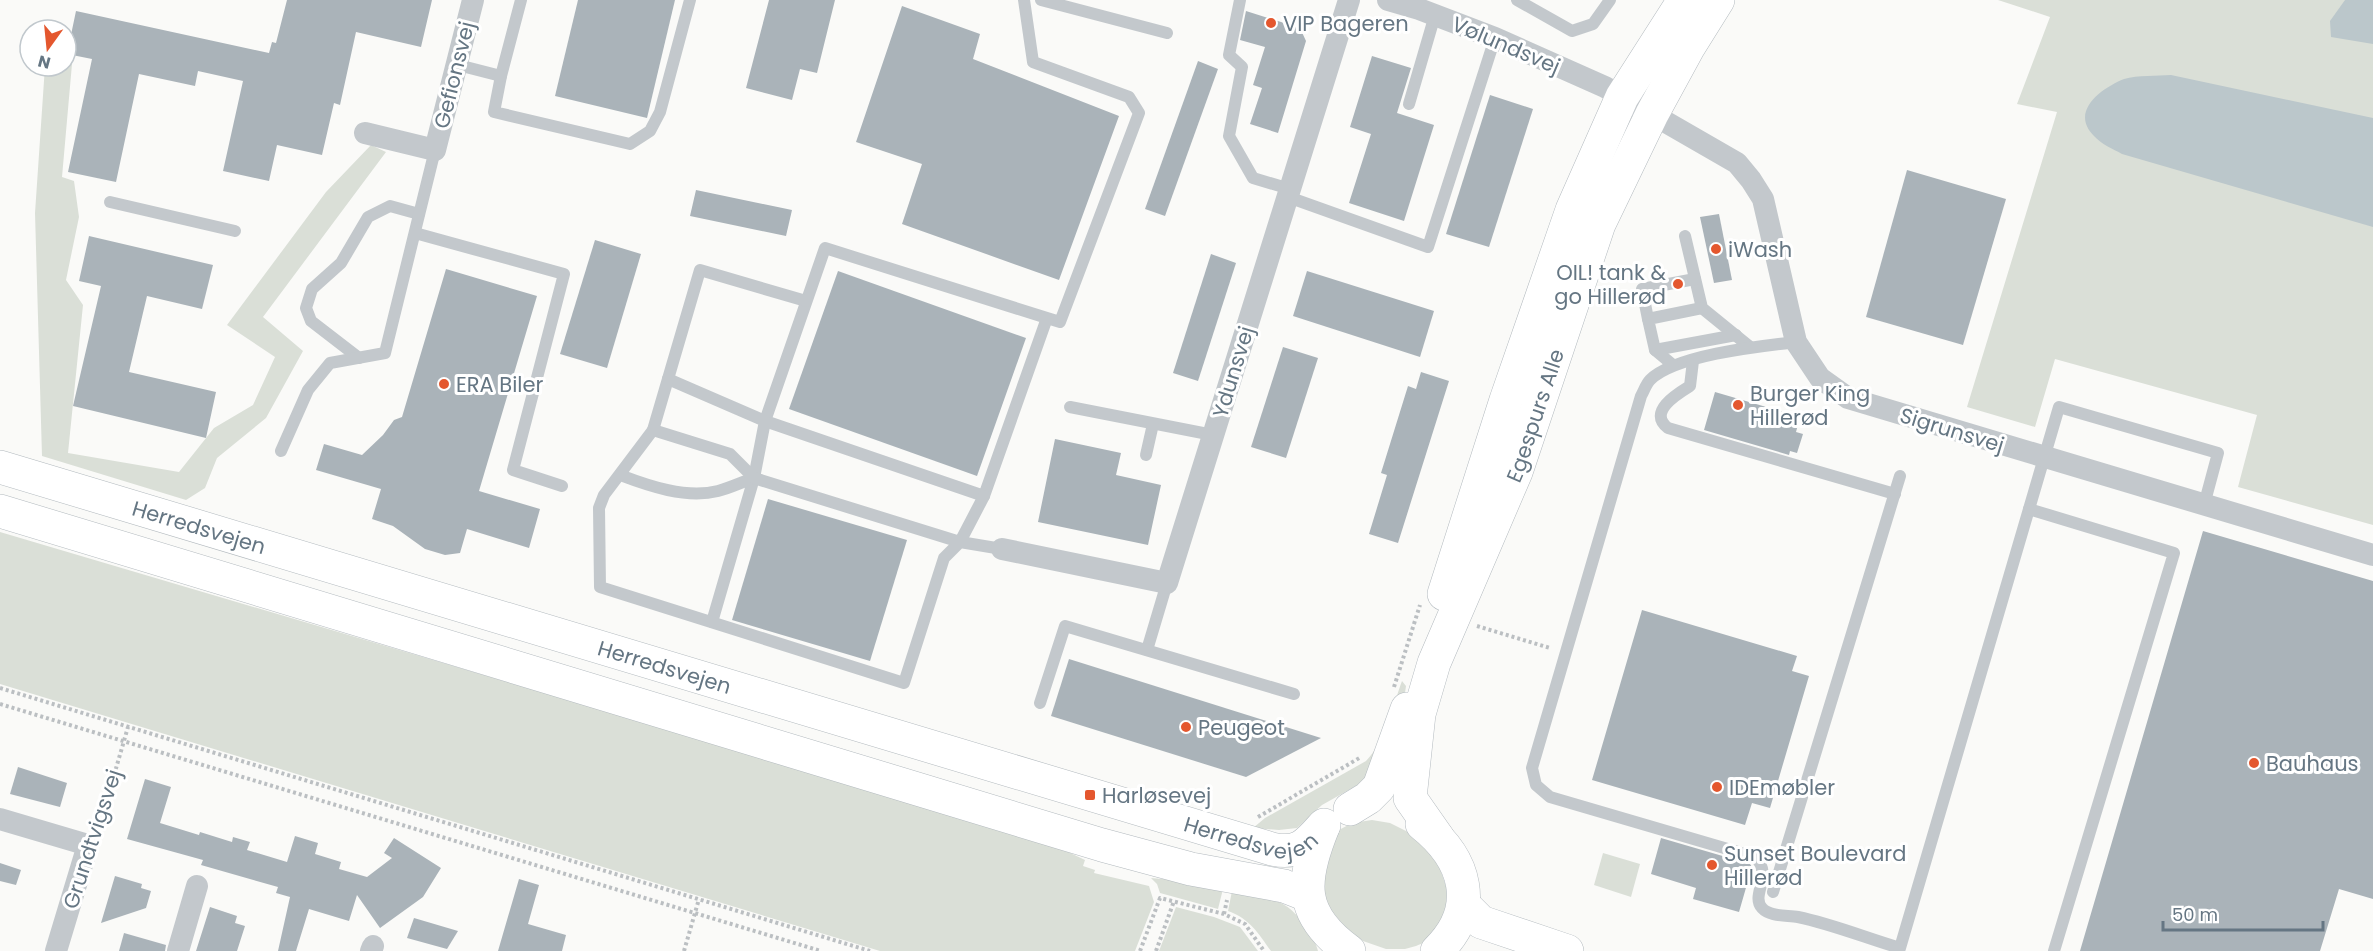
<svg xmlns="http://www.w3.org/2000/svg" width="2373" height="951" font-family="Poppins,sans-serif">
<style>
.green{fill:#dadfd7}
.water{fill:#bbc7cb}
.building{fill:#aab3b9}
.lines{fill:none;stroke-linecap:round;stroke-linejoin:round}
.secondary-casing{stroke:#b3babf;stroke-width:34}
.path{stroke:#bbbfc2;stroke-width:4;stroke-dasharray:3 3;stroke-linecap:butt}
.lane{stroke:#c3c8cc;stroke-width:12}
.street{stroke:#c3c8cc;stroke-width:22}
.secondary{stroke:#fff;stroke-width:33}
.poi-dot{fill:#e4572e;stroke:#fff;stroke-width:2}
.labels{text-anchor:middle;dominant-baseline:central;stroke-width:6;stroke-linejoin:round;paint-order:stroke}
.poi-label{font-size:21px;fill:#657683;stroke:#fff;text-anchor:start}
.street-label{font-size:21px;fill:#657683;stroke:#fff}
</style>
<rect width="100%" height="100%" fill="#fafaf8"/>
<!-- green -->
<g class="green">
<polygon points="1998,0 2373,0 2373,525 2238,487 2257,415 2055,359 2035,427 1967,407 2057,112 2017,104 2050,17"/>
<polygon points="66,63 72,64 62,177 74,181 79,217 66,280 83,305 68,453 179,472 214,428 253,405 275,357 227,325 326,192 371,145 386,152 263,317 303,351 266,418 217,458 205,488 186,500 42,456 35,213 45,66 66,66"/>
<polygon points="0,532 1045,841 1085,860 1083,866 1095,870 1094,873 1149,886 1154,902 1135,951 880,951 0,684"/>
<path d="M1402,681L1406,686L1405,693L1370,778L1322,805L1297,828L1279,830L1253,828L1265,818L1366,761C1386,740 1392,708 1402,681Z"/>
<polygon points="1372,820 1390,823 1412,834 1438,863 1447,889 1446,916 1423,943 1416,946 1405,949 1386,949 1363,941 1351,934 1328,907 1320,883 1339,830 1352,823"/>
<polygon points="1603,853 1640,864 1631,897 1594,885"/>
<polygon points="1151,878 1185,881 1223,889 1218,909 1160,893 1157,884"/>
<path d="M1232,891C1267,899 1284,895 1305,926C1310,934 1316,942 1318,951H1271C1258,933 1250,919 1228,911Z"/>
<polygon points="1176,907 1214,917 1240,927 1258,951 1159,951"/>
</g>
<!-- water -->
<g class="water">
<polygon points="2345,0 2373,0 2373,44 2331,37 2330,21"/>
<path d="M2171,75L2373,118V227L2122,154C2113,149 2101,144 2094,136C2069,111 2102,88 2124,79C2138,75 2157,76 2171,75Z"/>
</g>
<!-- building -->
<g class="building">
<polygon points="287,0 432,0 421,47 356,32 340,105 334,103 322,155 277,145 269,181 223,171 243,81 198,71 195,86 139,74 116,182 68,172 92,59 67,54 76,11 269,53 272,42 276,43"/>
<polygon points="578,0 675,0 647,118 555,96"/>
<polygon points="769,0 835,0 817,73 800,69 792,100 746,88"/>
<polygon points="902,6 980,34 973,59 1119,116 1059,280 902,224 922,164 856,142"/>
<polygon points="1246,11 1300,28 1306,41 1278,133 1250,124 1262,88 1253,85 1265,47 1240,40"/>
<polygon points="1372,56 1411,68 1397,113 1434,125 1404,221 1349,203 1371,134 1350,127"/>
<polygon points="1198,61 1218,69 1165,216 1145,209"/>
<polygon points="1490,95 1533,109 1489,247 1446,234"/>
<polygon points="1907,170 2006,199 1963,345 1866,317"/>
<polygon points="696,190 792,210 786,236 690,216"/>
<polygon points="1719,214 1732,280 1714,283 1700,217"/>
<polygon points="89,236 213,265 202,309 147,296 129,372 216,392 206,438 73,406 101,286 79,281"/>
<polygon points="595,240 641,254 607,368 560,354"/>
<polygon points="1211,254 1236,263 1198,381 1173,373"/>
<polygon points="446,269 537,296 479,491 540,509 529,548 467,529 460,553 445,555 425,549 393,526 372,519 381,489 316,470 324,444 362,455 383,435 394,420 402,417"/>
<polygon points="838,271 1026,338 977,476 789,409"/>
<polygon points="1307,271 1434,311 1420,357 1293,316"/>
<polygon points="1283,347 1318,358 1286,458 1251,447"/>
<polygon points="1421,372 1449,381 1398,543 1369,534 1387,475 1381,473 1408,386 1416,389"/>
<polygon points="1715,392 1800,417 1796,432 1803,434 1797,453 1790,451 1789,455 1704,430"/>
<polygon points="1055,439 1121,453 1116,475 1161,485 1148,545 1038,522"/>
<polygon points="768,499 907,540 870,661 732,620"/>
<polygon points="2203,531 2373,581 2373,899 2339,889 2320,951 2080,951"/>
<polygon points="1642,610 1797,656 1792,671 1809,676 1770,808 1752,803 1745,825 1592,780"/>
<polygon points="1069,659 1321,738 1246,777 1051,716"/>
<polygon points="18,767 67,783 60,807 10,794"/>
<polygon points="145,779 171,787 160,823 199,835 200,832 232,842 233,837 250,842 247,850 287,862 295,836 318,843 315,854 341,862 339,869 367,877 392,858 384,853 394,838 441,868 423,897 380,928 357,895 349,921 309,909 296,951 278,951 290,897 276,893 278,887 201,865 203,860 127,839"/>
<polygon points="1661,838 1750,864 1752,867 1739,912 1693,899 1696,888 1651,874"/>
<polygon points="0,863 21,870 16,885 0,881"/>
<polygon points="115,876 142,884 141,888 151,891 146,908 101,923"/>
<polygon points="519,879 539,885 528,924 566,935 562,951 498,951"/>
<polygon points="210,907 237,916 235,923 245,926 237,951 196,951"/>
<polygon points="414,918 458,931 447,949 407,938"/>
<polygon points="124,933 166,945 165,951 119,951"/>
</g>
<g class="lines">
<!-- secondary casing -->
<g class="secondary-casing">
<g id="secondary">
<path id="s1" d="M0,467L1272,849C1299,855 1307,844 1324,825"/>
<polyline points="0,511 1102,845 1191,869 1284,886 1307,895"/>
<polyline points="1444,594 1506,400 1572,210 1622,97 1684,0"/>
<polyline points="1350,809 1368,798 1379,787 1407,709"/>
<path d="M1422,824C1466,859 1481,908 1437,951"/>
<path d="M1323,827C1301,881 1298,914 1349,951"/>
<path id="s2" d="M1438,838L1410,798L1419,714L1434,663L1516,472L1599,224L1652,114L1688,48L1718,0"/>
<polyline points="1464,905 1481,922 1567,951"/>
</g>
</g>
<!-- path -->
<g class="path">
<polyline points="1477,626 1550,648"/>
<polyline points="1394,687 1420,605"/>
<polyline points="0,688 870,951"/>
<polyline points="0,704 821,951"/>
<polyline points="1258,817 1361,757"/>
<polyline points="99,827 128,727"/>
<polyline points="1224,914 1227,900"/>
<polyline points="684,951 699,899"/>
<polyline points="1140,951 1160,898 1224,914 1245,924 1264,951"/>
<polyline points="1156,951 1174,901"/>
</g>
<!-- lane -->
<g class="lane">
<polyline points="521,0 501,76 494,112 630,144 650,131 660,112 690,0"/>
<polyline points="1024,0 1033,62 1129,97 1139,113 1060,322 1047,318 825,248 765,421 984,496 1047,318"/>
<polyline points="1041,0 1167,33"/>
<polyline points="1240,0 1229,55 1242,67 1229,136 1253,178 1290,189"/>
<polyline points="1517,0 1572,31 1593,24 1610,0"/>
<polyline points="458,65 501,76"/>
<polyline points="1409,104 1435,15"/>
<polyline points="1288,197 1428,247 1495,38"/>
<polyline points="110,202 235,231"/>
<polyline points="415,233 564,274 513,470 562,486"/>
<polyline points="1685,236 1702,308 1750,347"/>
<polyline points="1648,319 1642,289 1695,279"/>
<path d="M1796,342C1761,346 1675,355 1650,380C1646,384 1644,391 1641,396L1532,768L1536,785L1550,797L1755,857C1774,875 1750,895 1762,908C1770,917 1787,915 1798,917C1832,924 1866,938 1900,948L2059,407L2218,453L2204,505"/>
<polyline points="1655,350 1736,335"/>
<polyline points="359,358 311,321 306,308 312,289 341,263 368,217 390,206 419,214"/>
<path d="M1693,361L1690,386C1677,394 1647,412 1668,428L1895,494"/>
<polyline points="1673,365 1655,350 1648,319 1702,308"/>
<polyline points="668,379 765,421 754,478 712,622"/>
<polyline points="1070,407 1213,435"/>
<polyline points="653,430 700,270 806,301"/>
<polyline points="281,451 308,390 330,363 385,353 435,150"/>
<polyline points="1146,455 1153,424"/>
<path d="M620,475C649,486 686,499 718,491C730,488 742,482 754,478"/>
<polyline points="984,496 960,542 944,558 904,683 600,587 599,508 604,495 653,430 730,454 754,478 960,542 1002,549"/>
<polyline points="2029,509 2174,553 2054,951"/>
<polyline points="1147,650 1167,583"/>
<polyline points="1040,703 1065,626 1294,694"/>
<polyline points="1773,892 1900,476"/>
</g>
<!-- street -->
<g class="street">
<polyline points="1388,0 1419,9 1495,38 1605,87 1737,163 1751,180 1763,199 1796,342 1820,378 1848,398 2373,555"/>
<polyline points="365,133 435,150 473,0"/>
<polyline points="1002,549 1167,583 1349,0"/>
<polyline points="0,819 88,845 56,951"/>
<polyline points="178,951 197,886"/>
<polyline points="371,951 373,946"/>
</g>
<!-- secondary -->
<use href="#secondary" class="secondary"/>
</g>
<!-- markers -->
<g class="poi-dot">
<circle cx="1271" cy="23" r="6"/>
<circle cx="1716" cy="249" r="6"/>
<circle cx="1678" cy="284" r="6"/>
<circle cx="444" cy="384" r="6"/>
<circle cx="1738" cy="405" r="6"/>
<circle cx="1186" cy="727" r="6"/>
<circle cx="2254" cy="763" r="6"/>
<circle cx="1717" cy="787" r="6"/>
<rect x="1084" y="789" width="12" height="12" rx="3"/>
<circle cx="1712" cy="865" r="6"/>
</g>
<g class="labels">
<!-- poi labels -->
<g class="poi-label">
<text x="1283" y="23">VIP Bageren</text>
<text x="1728" y="249">iWash</text>
<text x="1666" y="272" text-anchor="end">OIL! tank &amp;<tspan x="1666" dy="24">go Hillerød</tspan></text>
<text x="456" y="384">ERA Biler</text>
<text x="1750" y="393">Burger King<tspan x="1750" dy="24">Hillerød</tspan></text>
<text x="1198" y="727">Peugeot</text>
<text x="2266" y="763">Bauhaus</text>
<text x="1729" y="787">IDEmøbler</text>
<text x="1102" y="795">Harløsevej</text>
<text x="1724" y="853">Sunset Boulevard<tspan x="1724" dy="24">Hillerød</tspan></text>
</g>
<!-- street labels -->
<g class="street-label">
<text transform="translate(1506 45) rotate(23)">Vølundsvej</text>
<text transform="translate(454 75) rotate(-76)">Gefionsvej</text>
<text transform="translate(1233 372) rotate(-73)">Ydunsvej</text>
<text stroke="none"><textPath href="#s2" startOffset="454">Egespurs Alle</textPath></text>
<text transform="translate(1952 430) rotate(17)">Sigrunsvej</text>
<text stroke="none"><textPath href="#s1" startOffset="208">Herredsvejen</textPath></text>
<text stroke="none"><textPath href="#s1" startOffset="694">Herredsvejen</textPath></text>
<text stroke="none"><textPath href="#s1" startOffset="1306">Herredsvejen</textPath></text>
<text transform="translate(92 839) rotate(-72)">Grundtvigsvej</text>
</g>
</g>
<!-- north arrow -->
<g transform="translate(48 48) rotate(195)"><circle r="28" fill="#ffffff" stroke="#c1c8cd" stroke-width="1.5"/>
<path d="M0-4.5L10 22L0 15L-10 22Z" fill="#e4572e"/>
<text y="-9" font-size="16" font-weight="bold" text-anchor="middle" fill="#657683">N</text>
</g>
<!-- scale -->
<path d="M2163 921v9h160v-9" fill="none" stroke="#657683" stroke-width="3"/>
<text x="2172" y="921" font-size="18" fill="#657683" stroke="#ffffff" stroke-width="4.5" paint-order="stroke">50 m</text>
</svg>
